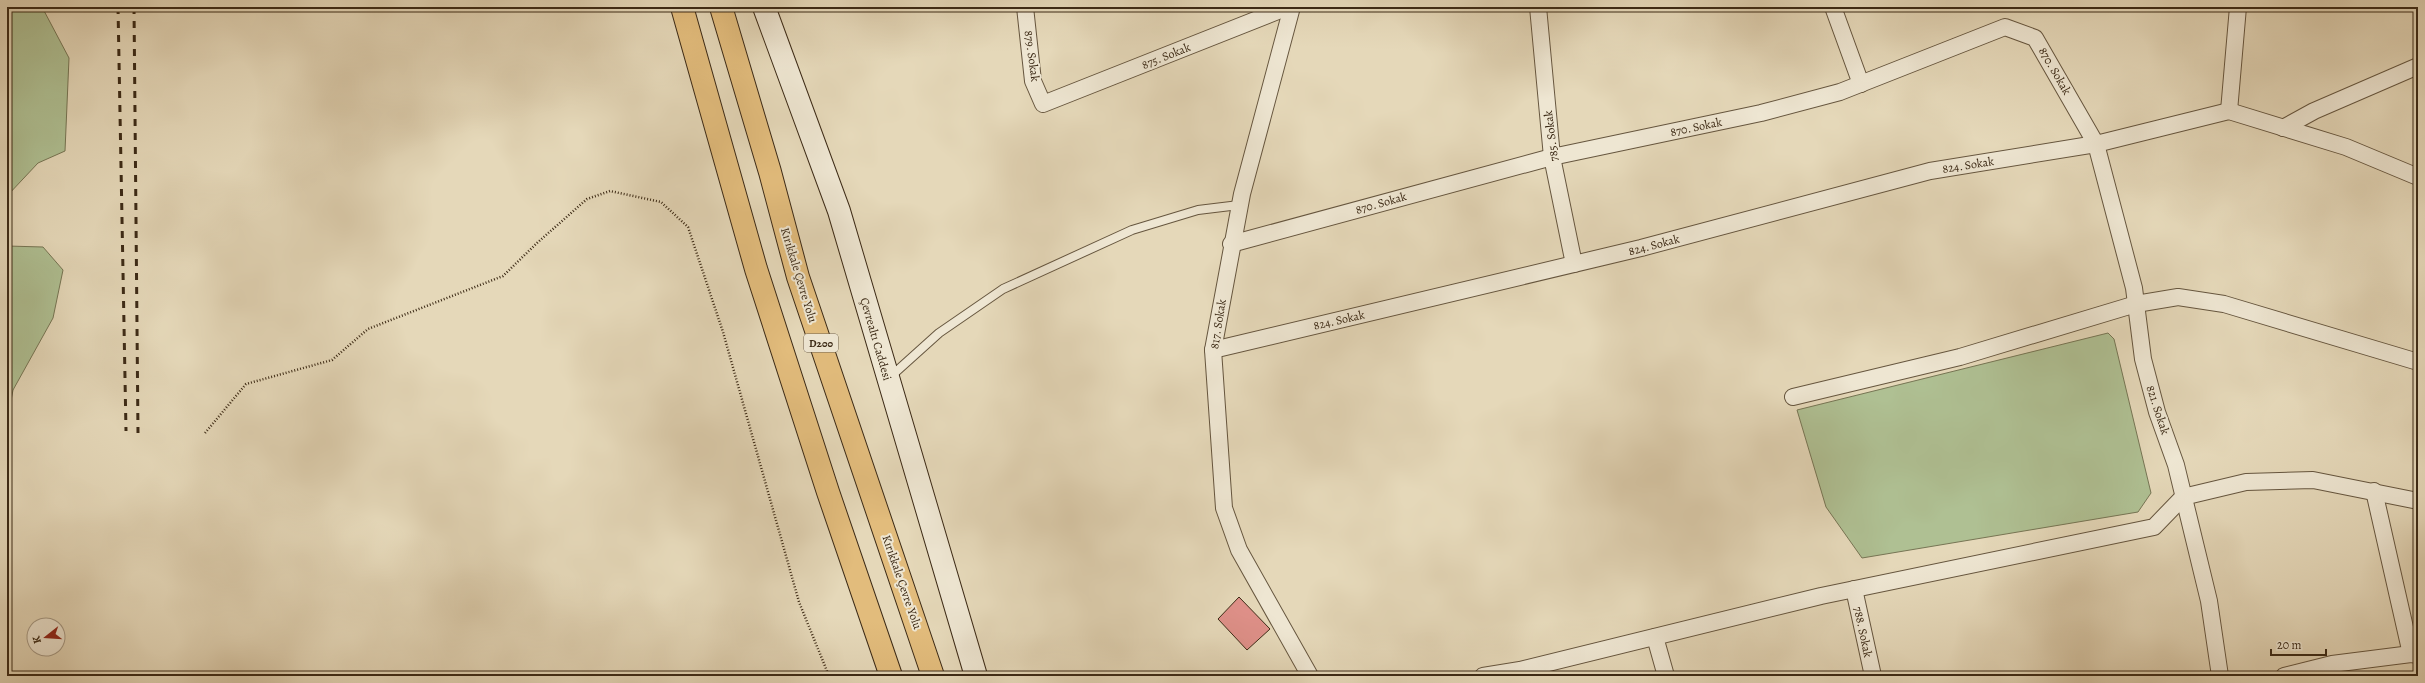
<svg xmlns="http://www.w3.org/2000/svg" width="2425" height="683" font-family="Alegreya,serif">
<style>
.green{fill:#afc093;stroke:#767554}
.building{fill:#df9089;stroke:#3c2a16}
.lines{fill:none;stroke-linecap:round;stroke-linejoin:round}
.service-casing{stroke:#66563f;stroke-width:10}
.minor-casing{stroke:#66563f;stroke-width:18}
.secondary-casing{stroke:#3c2a16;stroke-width:24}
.trunk-casing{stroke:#3c2a16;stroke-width:24}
.path{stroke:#3c2a16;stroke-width:2.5;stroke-dasharray:1 2;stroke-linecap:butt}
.service{stroke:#eee6d2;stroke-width:8}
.minor{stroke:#eee6d2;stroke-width:16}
.secondary{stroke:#eee6d2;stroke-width:22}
.trunk{stroke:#e2bc7c;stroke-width:22}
.rail{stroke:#3c2a16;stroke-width:3;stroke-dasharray:7 7;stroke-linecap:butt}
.labels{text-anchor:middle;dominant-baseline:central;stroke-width:4;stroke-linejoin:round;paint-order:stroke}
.shield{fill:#eee6d2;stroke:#71624e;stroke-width:1}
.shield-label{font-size:11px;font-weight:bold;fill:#3c2a16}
.street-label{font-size:12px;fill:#3c2a16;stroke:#eee6d2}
</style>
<rect width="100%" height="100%" fill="#e5d8b9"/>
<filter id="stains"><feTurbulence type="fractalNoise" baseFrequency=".005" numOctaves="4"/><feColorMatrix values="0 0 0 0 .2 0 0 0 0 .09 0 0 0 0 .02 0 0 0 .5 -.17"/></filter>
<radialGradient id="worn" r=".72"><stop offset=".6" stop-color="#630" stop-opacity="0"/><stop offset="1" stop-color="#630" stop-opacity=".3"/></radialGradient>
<!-- green -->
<g class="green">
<polygon points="7,7 42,7 69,58 65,151 38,163 7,196"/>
<polygon points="7,246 43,247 63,270 53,318 13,390 7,422"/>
<polygon points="2108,333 2114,339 2151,493 2138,512 1862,558 1826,507 1797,410"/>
</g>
<!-- building -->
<polygon class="building" points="1239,597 1270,629 1247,650 1218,619"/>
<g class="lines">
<!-- service casing -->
<g class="service-casing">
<polyline id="service" points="889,378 939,333 1003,289 1132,230 1198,210 1239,205"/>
</g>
<!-- minor casing -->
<g class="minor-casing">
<g id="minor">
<polyline points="1025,7 1033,81 1043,104 1288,7"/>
<polyline points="1292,7 1242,194 1213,350 1224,508 1239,550 1310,676"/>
<polyline points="1538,7 1552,157 1574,264"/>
<polyline points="1833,7 1861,84"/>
<polyline points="2229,111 2238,7"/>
<polyline points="2283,128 2314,111 2418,66"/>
<polyline points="1231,244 1552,157 1761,113 1840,92 2005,27 2035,38 2096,144 2134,288 2143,359 2157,412 2176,465 2209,601 2220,676"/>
<polyline points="1213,350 1641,248 1930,171 2096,144 2229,111 2346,147 2418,177"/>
<polyline points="1793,397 1960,357 2136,304 2178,297 2224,304 2418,362"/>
<polyline points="2374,491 2411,654"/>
<polyline points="1854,589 1873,676"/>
<polyline points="1655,637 1666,676"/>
<polyline points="1483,676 1520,670 1821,596 2154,527 2183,497 2246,482 2313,480 2418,501"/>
<polyline points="2284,676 2332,664 2411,654 2418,655"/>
</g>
</g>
<!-- secondary casing -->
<g class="secondary-casing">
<polyline id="secondary" points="764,7 839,211 976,676"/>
</g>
<!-- trunk casing -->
<g class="trunk-casing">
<g id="trunk">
<polyline points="682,7 756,269 828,492 891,676"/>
<polyline points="721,7 770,172 798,277 933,676"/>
</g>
</g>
<!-- path -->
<polyline class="path" points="205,433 246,384 332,360 368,329 503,276 537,243 587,199 610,191 661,202 688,227 723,332 799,602 829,676"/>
<!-- service -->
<use href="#service" class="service"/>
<!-- minor -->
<use href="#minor" class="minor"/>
<!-- secondary -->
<use href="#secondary" class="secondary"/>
<!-- trunk -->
<use href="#trunk" class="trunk"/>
<!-- rail -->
<g class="rail">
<polyline points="118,7 126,431"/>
<polyline points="134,7 138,433"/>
</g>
</g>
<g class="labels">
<!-- shield labels -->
<rect class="shield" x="804" y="334" width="34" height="18" rx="3"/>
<g class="shield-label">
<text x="821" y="343">D200</text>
</g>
<!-- street labels -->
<g class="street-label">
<text transform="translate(1032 56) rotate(82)">879. Sokak</text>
<text transform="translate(1166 56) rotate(-22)">875. Sokak</text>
<text transform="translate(2055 71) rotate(60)">870. Sokak</text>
<text transform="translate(1696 127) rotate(-12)">870. Sokak</text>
<text transform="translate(1551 136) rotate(-97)">785. Sokak</text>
<text transform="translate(1968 165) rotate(-9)">824. Sokak</text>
<text transform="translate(1381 203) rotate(-16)">870. Sokak</text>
<text transform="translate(1654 245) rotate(-15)">824. Sokak</text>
<text transform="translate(799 275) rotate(73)">Kırıkkale Çevre Yolu</text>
<text transform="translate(1339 320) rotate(-13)">824. Sokak</text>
<text transform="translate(1218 324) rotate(-81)">817. Sokak</text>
<text transform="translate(876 339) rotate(74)">Çevrealtı Caddesi</text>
<text transform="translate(2158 410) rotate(72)">821. Sokak</text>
<text transform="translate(902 582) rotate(71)">Kırıkkale Çevre Yolu</text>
<text transform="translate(1863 632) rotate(78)">788. Sokak</text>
</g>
</g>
<!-- margin -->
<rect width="2425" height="683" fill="none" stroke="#e5d8b9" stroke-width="24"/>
<rect x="8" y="8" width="2409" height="667" fill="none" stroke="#3c2a16" stroke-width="2"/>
<rect x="12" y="12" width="2401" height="659" fill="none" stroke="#3c2a16"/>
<!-- north arrow -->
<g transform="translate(46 637) rotate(253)"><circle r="19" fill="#eee6d2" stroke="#a79b87"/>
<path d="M0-3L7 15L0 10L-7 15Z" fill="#8f2418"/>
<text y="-6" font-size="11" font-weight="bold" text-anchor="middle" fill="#3c2a16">K</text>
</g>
<!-- scale -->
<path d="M2271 649v6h55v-6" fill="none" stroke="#3c2a16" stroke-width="2"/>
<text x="2277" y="649" font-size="12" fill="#3c2a16" stroke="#eee6d2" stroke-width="3" paint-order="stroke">20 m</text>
<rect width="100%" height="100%" filter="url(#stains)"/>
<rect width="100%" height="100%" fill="url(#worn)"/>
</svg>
